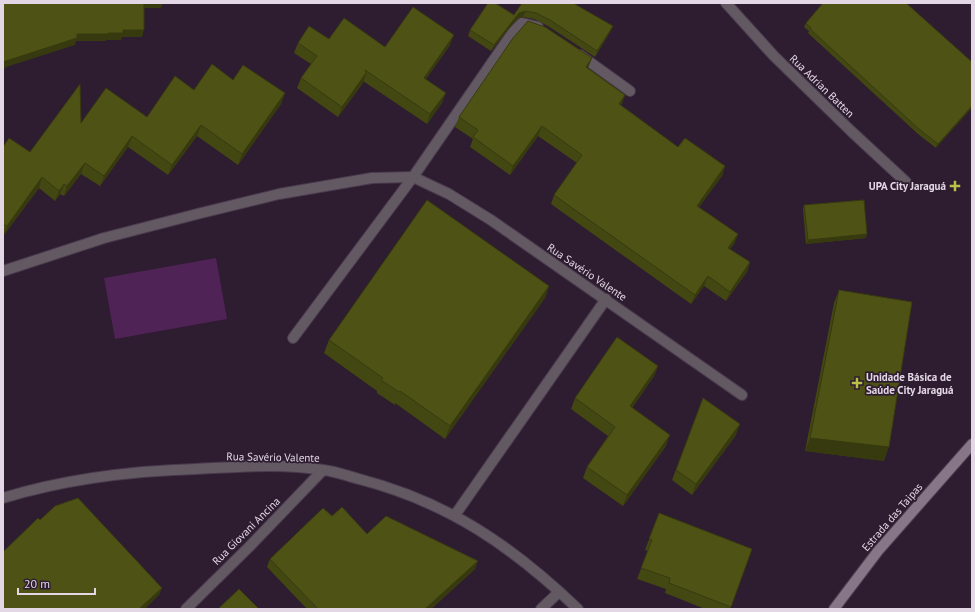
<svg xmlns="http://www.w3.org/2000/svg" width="975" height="612" font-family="'PT Sans',sans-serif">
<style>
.green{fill:#502356}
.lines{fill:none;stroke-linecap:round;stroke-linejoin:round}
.street-casing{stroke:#4b3a4d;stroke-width:12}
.secondary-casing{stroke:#4b3a4d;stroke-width:12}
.street{stroke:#625963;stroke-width:10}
.secondary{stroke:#867687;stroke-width:10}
.wall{fill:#434712}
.shaded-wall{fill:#373a0f}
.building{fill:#4e5315;stroke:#373a0f}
.poi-dot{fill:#b8c147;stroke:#2e1c30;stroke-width:1.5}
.labels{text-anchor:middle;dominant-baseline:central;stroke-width:3.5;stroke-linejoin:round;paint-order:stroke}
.street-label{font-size:11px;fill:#e3d7e5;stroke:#2e1c30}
.poi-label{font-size:11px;font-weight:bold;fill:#e3d7e5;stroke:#2e1c30;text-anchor:end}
</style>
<rect width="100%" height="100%" fill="#2e1c30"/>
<!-- green -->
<polygon class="green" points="216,258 227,319 115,339 104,278"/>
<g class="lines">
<!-- street casing -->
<g class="street-casing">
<g id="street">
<polyline points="726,3 774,56 851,131 906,182"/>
<polyline points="580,55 630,91"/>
<polyline points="3,271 104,238 201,213 279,194 372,178 413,177 449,194 491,220 742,395"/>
<polyline points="293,338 413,177 513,32 522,23 538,27"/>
<path d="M3,498C65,479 131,471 196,469C237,467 282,463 323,470C335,471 347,476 359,479C448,502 512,546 578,609"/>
<polyline points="455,515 606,299"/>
<polyline points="186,609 249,547 323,470"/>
<polyline points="541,609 559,592"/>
</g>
</g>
<!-- secondary casing -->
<g class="secondary-casing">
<polyline id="secondary" points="834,609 878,551 972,444"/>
</g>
<!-- street -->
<use href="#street" class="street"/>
<!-- secondary -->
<use href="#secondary" class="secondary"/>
</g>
<!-- wall -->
<g class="wall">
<polygon points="522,3 613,26 610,32 595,57 548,26 534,19 523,17 517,19 491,51 468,36 470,30 514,15"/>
<polygon points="806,23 972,62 936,148 918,134 808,33 809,31 804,27"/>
<polygon points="329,39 385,47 450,45 426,79 442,103 427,124 363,81 363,83 338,117 297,88 301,78 311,64 294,53 298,43"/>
<polygon points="588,68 625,95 621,105 678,147 725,166 722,176 699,207 738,234 734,244 730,249 750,262 747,272 726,301 704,286 691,304 551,204 554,195 577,163 538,136 510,175 470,147 473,139 455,127 459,117"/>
<polygon points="233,80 285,93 281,104 238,165 197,136 168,175 128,147 100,186 81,174 64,196 60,194 55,201 39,188 3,236 3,147 30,152 81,123 147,117"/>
<polygon points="804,205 866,238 806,244 803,209"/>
<polygon points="549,286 545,298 445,439 395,403 395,405 377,393 377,391 324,353 329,340"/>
<polygon points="839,290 884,461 805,451 834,303"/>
<polygon points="658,366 654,376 632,408 666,446 623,506 583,478 587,467 608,436 571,409 575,398"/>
<polygon points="703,398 736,435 692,495 672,480"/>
<polygon points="659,513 752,549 730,609 705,609 665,593 666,589 637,579 648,551 645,550"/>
<polygon points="332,516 367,534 475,569 431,609 307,609 267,567 270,559"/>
</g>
<!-- shaded-wall -->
<g class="shaded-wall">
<polygon points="143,3 163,3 161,8 142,8"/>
<polygon points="526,11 523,17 517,19 491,51 494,45 519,13"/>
<polygon points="613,26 610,32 595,57 597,51"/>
<polygon points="123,30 144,30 142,37 122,37 121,40 106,40 106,41 76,41 75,45 3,68 3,62 77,34 108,33"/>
<polygon points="454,35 450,45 420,87 424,78"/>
<polygon points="592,58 588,68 583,77 586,67"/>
<polygon points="366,73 363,83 338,117 342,107"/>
<polygon points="285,93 281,104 238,165 242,154"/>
<polygon points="446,93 442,103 427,124 430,114"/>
<polygon points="625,95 622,104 616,113 619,104"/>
<polygon points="972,106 972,108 936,148 938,144"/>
<polygon points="201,125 197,136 168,175 172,165"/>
<polygon points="542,126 538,136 510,175 513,166"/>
<polygon points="132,136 128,147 100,186 104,176"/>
<polygon points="85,163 81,174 64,196 67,186"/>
<polygon points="725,166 722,176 693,215 697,206"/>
<polygon points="42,177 39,188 3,236 7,226"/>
<polygon points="64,184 60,194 55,201 59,191"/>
<polygon points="738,234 734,244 724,257 728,248"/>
<polygon points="867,234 866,238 806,244 808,240"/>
<polygon points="750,262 747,272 726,301 730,292"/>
<polygon points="708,276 704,286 691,304 695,295"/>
<polygon points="549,286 545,298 445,439 450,426"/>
<polygon points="658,366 654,376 626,417 630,406"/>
<polygon points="740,424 736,435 692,495 696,484"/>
<polygon points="670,435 666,446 623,506 627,495"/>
<polygon points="810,438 889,447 884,461 805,451"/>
<polygon points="478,561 475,569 431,609 425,609"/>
<polygon points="162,588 159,595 145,609 139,609"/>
</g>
<!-- building -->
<g class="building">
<polygon points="3,3 144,3 144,30 123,30 123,33 108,33 108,34 77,34 77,38 3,62"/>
<polygon points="488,3 495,3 514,15 522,3 573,3 613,26 597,51 550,20 536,13 526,11 519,13 494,45 470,30"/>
<polygon points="823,3 906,3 972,62 972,106 938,144 920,130 810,29 811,28 806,23"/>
<polygon points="413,7 454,35 424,78 446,93 430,114 365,70 366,73 342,107 301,78 317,56 298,43 309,26 329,39 344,18 385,47"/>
<polygon points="528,21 545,27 592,58 586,67 625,95 619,104 678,147 685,138 725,166 697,206 738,234 728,248 750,262 730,292 708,276 695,295 554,195 582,155 542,126 513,166 473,137 478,130 459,117 513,38"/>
<polygon points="3,62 5,68 3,69"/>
<polygon points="212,64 233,80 243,65 285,93 242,154 201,125 172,165 132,136 104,176 85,163 67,186 64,184 59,191 42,177 7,226 3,224 3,147 9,138 30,152 80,84 81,123 106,88 147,117 175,76 194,90"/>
<polygon points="427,200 549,286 450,426 400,391 399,392 381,380 383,378 329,340"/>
<polygon points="864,200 867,234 808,240 804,205"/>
<polygon points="839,290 912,302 889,447 810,438"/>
<polygon points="617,337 658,366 630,406 670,435 627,495 587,467 615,427 575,398"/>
<polygon points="703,398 740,424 696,484 676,470"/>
<polygon points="78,498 162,588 139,609 3,609 3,552 38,518 40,520 55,506"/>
<polygon points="342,507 367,534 386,516 478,561 425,609 318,609 270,559 323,508 332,516"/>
<polygon points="659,513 752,549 731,607 669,583 670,578 641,568 652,540 649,539"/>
<polygon points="239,589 259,609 218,609"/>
</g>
<!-- markers -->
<g class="poi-dot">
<path d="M953 180h4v4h4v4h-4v4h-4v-4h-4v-4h4z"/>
<path d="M855 377h4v4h4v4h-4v4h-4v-4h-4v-4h4z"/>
</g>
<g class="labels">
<!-- street labels -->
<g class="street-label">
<text transform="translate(822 86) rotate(44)">Rua Adrian Batten</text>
<text transform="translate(587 272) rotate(34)">Rua Savério Valente</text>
<text transform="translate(273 457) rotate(1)">Rua Savério Valente</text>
<text transform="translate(892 517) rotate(-49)">Estrada das Taipas</text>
<text transform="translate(246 531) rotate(-45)">Rua Giovani Ancina</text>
</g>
<!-- poi labels -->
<g class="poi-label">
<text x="946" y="186">UPA City Jaraguá</text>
<text x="866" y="377" text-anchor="start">Unidade Básica de<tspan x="866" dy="13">Saúde City Jaraguá</tspan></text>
</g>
</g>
<!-- border -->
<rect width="975" height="612" fill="none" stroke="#e3d7e5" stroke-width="8"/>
<!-- scale -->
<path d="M18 588v6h77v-6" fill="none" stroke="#e3d7e5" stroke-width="2"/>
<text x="24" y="588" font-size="12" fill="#e3d7e5" stroke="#2e1c30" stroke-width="3" paint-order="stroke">20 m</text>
</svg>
